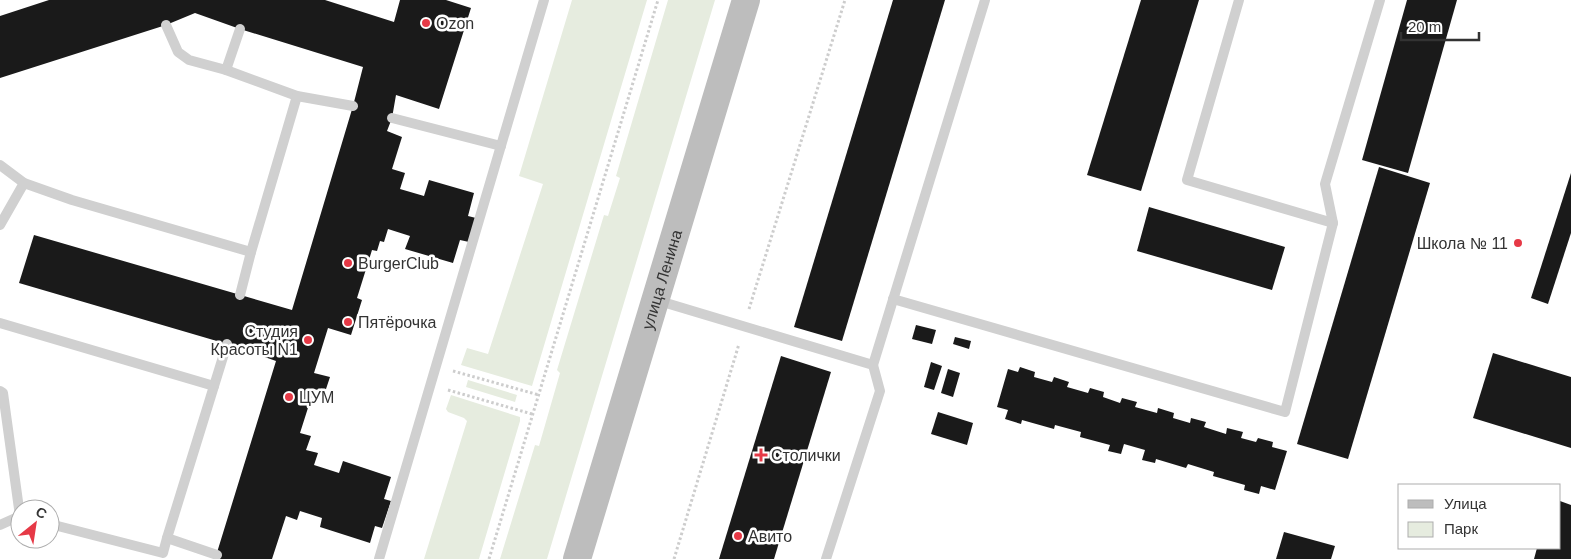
<svg xmlns="http://www.w3.org/2000/svg" width="1571" height="559" font-family="Helvetica,sans-serif">
<style>
.green{fill:#e6ecdf}
.building{fill:#1a1a1a}
.lines{fill:none;stroke-linecap:round;stroke-linejoin:round}
.path{stroke:#cdcdcd;stroke-width:3;stroke-dasharray:2.5 2.5;stroke-linecap:butt}
.lane{stroke:#d0d0d0;stroke-width:10}
.secondary{stroke:#bdbdbd;stroke-width:28}
.poi-dot{fill:#e63946;stroke:#fff;stroke-width:2}
.labels{text-anchor:middle;dominant-baseline:central;stroke-width:5;stroke-linejoin:round;paint-order:stroke}
.poi-label{font-size:16px;fill:#333;stroke:#fff;text-anchor:start}
.street-label{font-size:16px;fill:#333;stroke:#fff}
</style>
<rect width="100%" height="100%" fill="#fff"/>
<!-- green -->
<g class="green">
<polygon points="572,0 647,0 532,386 461,365 467,348 488,354 543,184 519,176"/>
<polygon points="668,0 715,0 547,559 500,559 535,445 539,446 560,373 557,370 604,215 608,216 620,178 616,176"/>
<polygon points="468,380 517,395 515,402 466,387"/>
<polygon points="451,395 520,417 520,421 479,559 424,559 467,421 464,418 448,412 446,409"/>
</g>
<!-- building -->
<g class="building">
<polygon points="49,0 325,0 394,22 400,0 446,0 471,8 439,109 396,95 392,118 387,131 402,137 392,169 405,173 400,189 424,196 429,180 474,193 468,216 476,218 469,242 460,240 453,263 405,249 410,236 388,229 384,242 380,241 377,251 372,250 357,298 362,300 351,335 328,328 314,373 330,377 325,392 314,389 300,433 311,436 306,450 318,453 314,465 339,473 343,461 391,477 384,499 391,501 382,528 375,526 370,543 320,527 322,518 300,511 297,520 286,516 272,559 215,559 276,361 227,344 19,283 34,235 292,310 353,106 363,67 240,29 195,13 166,25 0,78 0,16"/>
<polygon points="893,0 945,0 842,341 794,327"/>
<polygon points="1141,0 1199,0 1141,191 1087,175"/>
<polygon points="1407,0 1457,0 1408,173 1362,160"/>
<polygon points="1379,167 1430,183 1348,459 1297,444"/>
<polygon points="1571,173 1571,233 1548,304 1531,298"/>
<polygon points="1149,207 1285,247 1272,290 1137,251"/>
<polygon points="916,325 936,330 932,344 912,339"/>
<polygon points="955,337 971,341 969,349 953,344"/>
<polygon points="1493,353 1571,377 1571,448 1473,418"/>
<polygon points="781,356 831,372 774,559 719,559"/>
<polygon points="931,362 942,366 934,390 924,387"/>
<polygon points="1020,367 1035,372 1034,377 1052,382 1054,377 1069,382 1067,387 1088,393 1090,388 1104,392 1103,397 1120,403 1122,398 1137,402 1135,407 1157,413 1158,408 1174,413 1173,418 1190,423 1191,418 1206,422 1204,427 1226,434 1227,428 1243,432 1241,438 1256,442 1258,438 1273,442 1272,447 1287,451 1275,490 1261,486 1259,494 1244,490 1245,485 1213,476 1214,472 1188,464 1186,468 1156,459 1155,463 1142,460 1145,450 1124,444 1121,454 1108,451 1110,445 1080,437 1081,432 1055,425 1054,429 1022,420 1021,424 1005,419 1008,410 997,407 1008,369 1018,372"/>
<polygon points="948,369 960,373 953,397 941,393"/>
<polygon points="938,412 973,423 967,445 931,434"/>
<polygon points="1560,501 1571,505 1571,559 1534,559 1537,548 1560,548"/>
<polygon points="1284,532 1335,546 1331,559 1276,559"/>
</g>
<g class="lines">
<!-- path -->
<g class="path">
<polyline points="749,309 845,0"/>
<polyline points="453,371 539,395"/>
<polyline points="448,390 532,414"/>
<polyline points="489,559 658,0"/>
<polyline points="674,559 739,344"/>
</g>
<!-- lane -->
<g class="lane">
<polyline points="166,25 178,52 189,60 226,70 297,96 353,106"/>
<polyline points="226,70 240,29"/>
<polyline points="392,118 501,146"/>
<polyline points="0,165 24,183 72,200 251,252"/>
<polyline points="1333,223 1325,184 1380,0"/>
<polyline points="0,225 24,183"/>
<polyline points="240,295 251,252 297,96"/>
<polyline points="893,299 1285,412 1333,223 1187,180 1239,0"/>
<polyline points="656,300 873,365 880,391 826,559"/>
<polyline points="0,323 214,386"/>
<polyline points="873,365 985,0"/>
<polyline points="0,391 3,393 20,516"/>
<polyline points="50,524 163,553 167,538"/>
<polyline points="0,525 20,516"/>
<polyline points="217,555 167,538 227,344"/>
<polyline points="379,559 544,0"/>
</g>
<!-- secondary -->
<path class="secondary" id="s1" d="M577,559L746,0"/>
</g>
<!-- markers -->
<g class="poi-dot">
<circle cx="426" cy="23" r="5"/>
<circle cx="1518" cy="243" r="5"/>
<circle cx="348" cy="263" r="5"/>
<circle cx="348" cy="322" r="5"/>
<circle cx="308" cy="340" r="5"/>
<circle cx="289" cy="397" r="5"/>
<path d="M758.5 447.5h5v5h5v5h-5v5h-5v-5h-5v-5h5z"/>
<circle cx="738" cy="536" r="5"/>
</g>
<g class="labels">
<!-- poi labels -->
<g class="poi-label">
<text x="436" y="23">Ozon</text>
<text x="1508" y="243" text-anchor="end">Школа № 11</text>
<text x="358" y="263">BurgerClub</text>
<text x="358" y="322">Пятёрочка</text>
<text x="298" y="331" text-anchor="end">Студия<tspan x="298" dy="18">Красоты N1</tspan></text>
<text x="299" y="397">ЦУМ</text>
<text x="771" y="455">Столички</text>
<text x="748" y="536">Авито</text>
</g>
<!-- street labels -->
<g class="street-label">
<text stroke="none"><textPath href="#s1" startOffset="292">улица Ленина</textPath></text>
</g>
</g>
<!-- legend -->
<rect x="1398" y="484" width="162" height="65" fill="#ffffff" stroke="#adadad"/>
<rect x="1408" y="500" width="25" height="8" fill="#bdbdbd" stroke="#adadad"/>
<text x="1444" y="509" font-size="15" fill="#333333">Улица</text>
<rect x="1408" y="522" width="25" height="15" fill="#e6ecdf" stroke="#adadad"/>
<text x="1444" y="534" font-size="15" fill="#333333">Парк</text>
<!-- north arrow -->
<g transform="translate(35 524) rotate(30)"><circle r="24" fill="#ffffff" stroke="#adadad"/>
<path d="M0-4L9 19L0 12L-9 19Z" fill="#e63946"/>
<text y="-8" font-size="14" font-weight="bold" text-anchor="middle" fill="#333333">С</text>
</g>
<!-- scale -->
<path d="M1401 32v8h78v-8" fill="none" stroke="#333333" stroke-width="2.5"/>
<text x="1408" y="32" font-size="15" fill="#333333" stroke="#ffffff" stroke-width="4" paint-order="stroke">20 m</text>
</svg>
